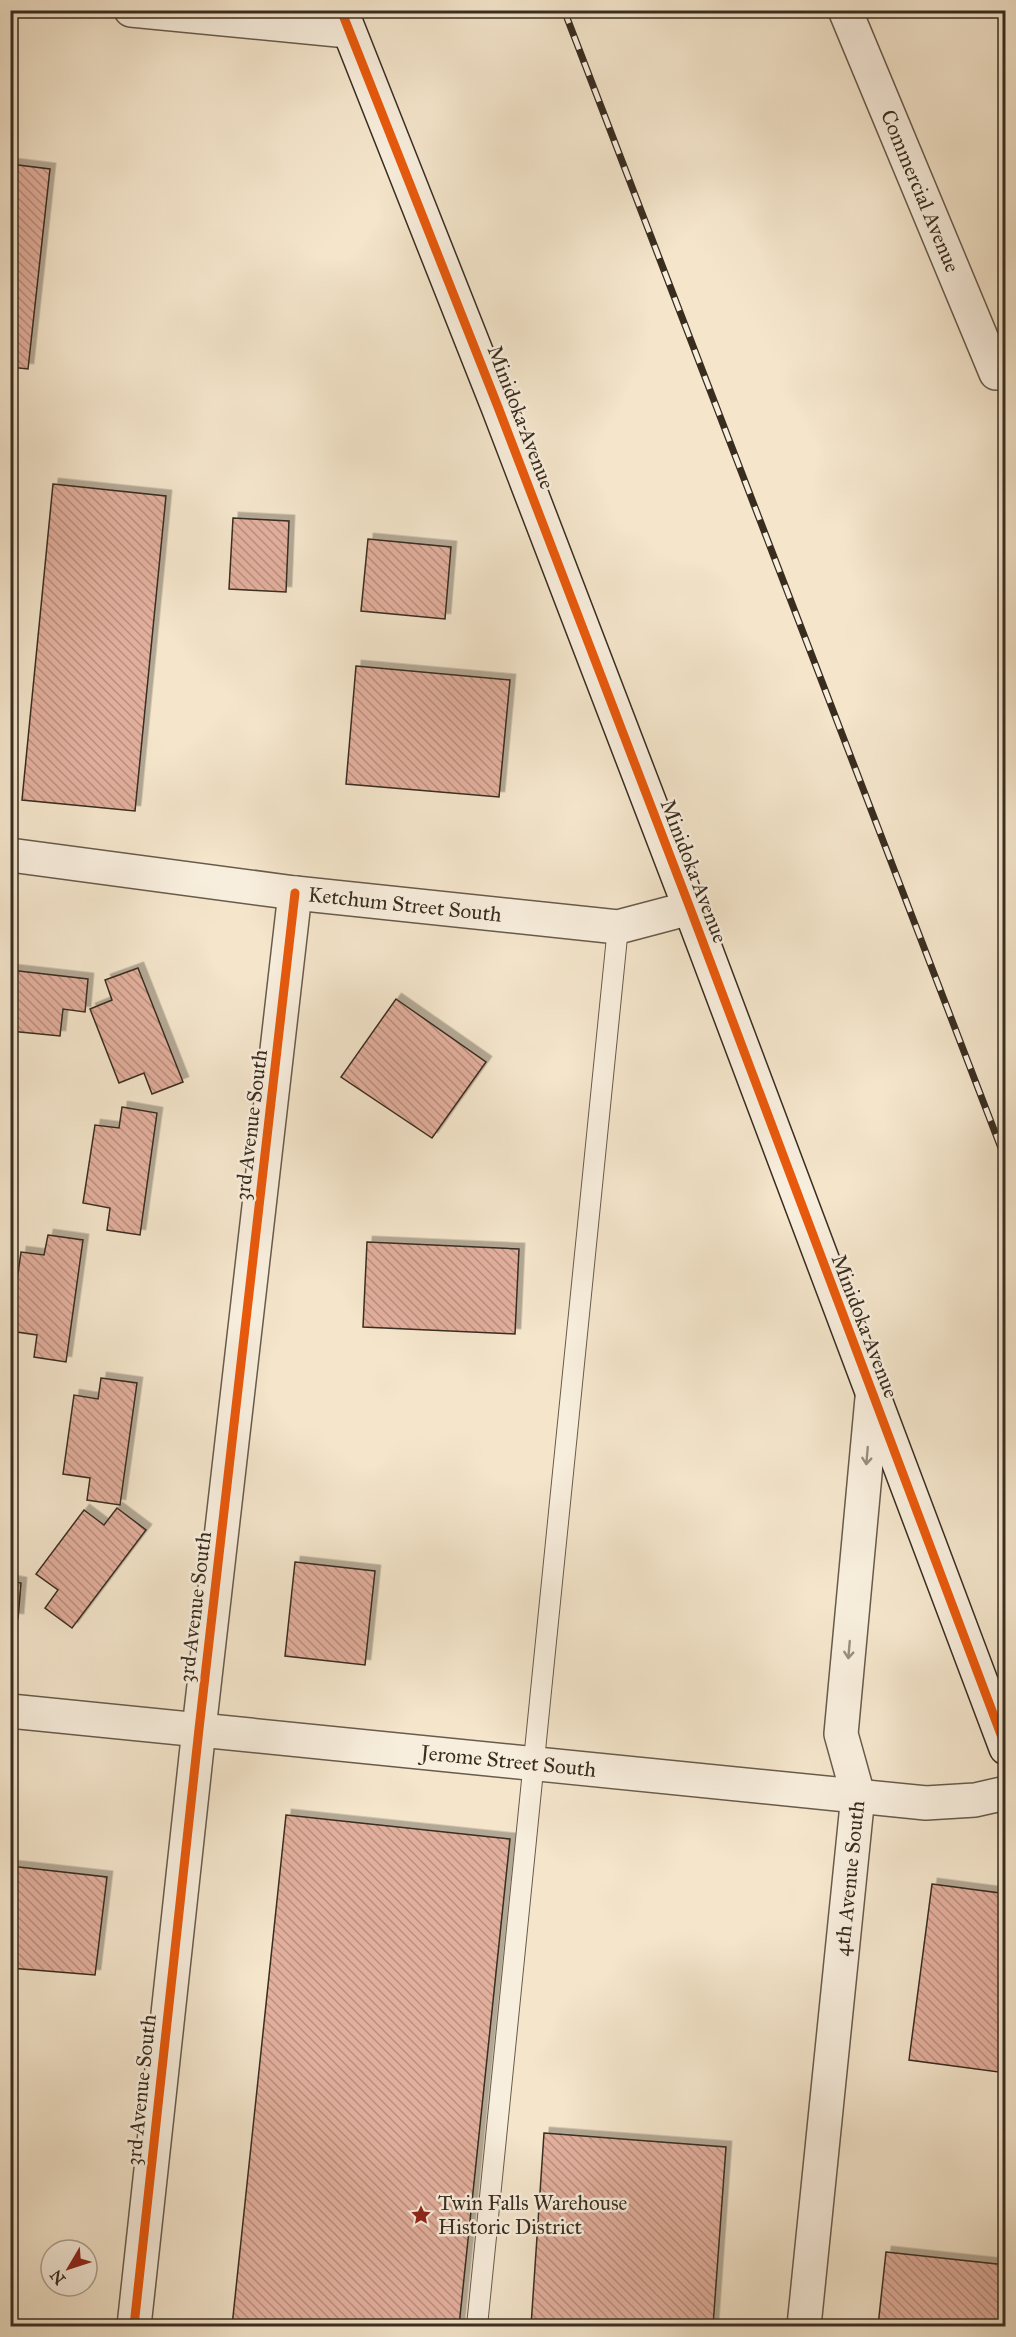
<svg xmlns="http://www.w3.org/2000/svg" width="1016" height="2337" font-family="'IM FELL Great Primer',serif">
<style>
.building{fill:url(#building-back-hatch);stroke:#392d20;stroke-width:1.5;filter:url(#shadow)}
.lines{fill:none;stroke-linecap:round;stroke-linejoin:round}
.lane-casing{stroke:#685b4b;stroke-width:22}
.street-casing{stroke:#685b4b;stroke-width:36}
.secondary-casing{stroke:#392d20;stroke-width:36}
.lane{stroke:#f8eedd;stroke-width:20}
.street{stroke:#f8eedd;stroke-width:33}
.secondary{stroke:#f8eedd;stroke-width:33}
.rail-casing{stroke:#392d20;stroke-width:7}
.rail{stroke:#f8eedd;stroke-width:4.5;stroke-dasharray:14;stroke-linecap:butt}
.cycleway-casing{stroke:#f8eedd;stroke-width:13}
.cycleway{stroke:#e8590c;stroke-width:9}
.oneway{stroke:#988e7e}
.labels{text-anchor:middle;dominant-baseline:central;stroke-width:5;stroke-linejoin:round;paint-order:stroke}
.street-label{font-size:21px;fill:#392d20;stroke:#f8eedd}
.poi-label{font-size:21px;fill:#392d20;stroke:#f8eedd;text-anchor:start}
</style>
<defs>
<pattern id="building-back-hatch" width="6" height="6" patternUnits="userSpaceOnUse" patternTransform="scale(1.5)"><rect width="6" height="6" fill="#e3af9d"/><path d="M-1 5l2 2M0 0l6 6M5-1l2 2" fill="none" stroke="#b98f80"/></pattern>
<filter id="shadow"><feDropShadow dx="5.5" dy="-5.5" stdDeviation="0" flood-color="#0004"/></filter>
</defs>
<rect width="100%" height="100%" fill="#f4e5cb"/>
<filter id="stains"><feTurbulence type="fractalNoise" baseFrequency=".00333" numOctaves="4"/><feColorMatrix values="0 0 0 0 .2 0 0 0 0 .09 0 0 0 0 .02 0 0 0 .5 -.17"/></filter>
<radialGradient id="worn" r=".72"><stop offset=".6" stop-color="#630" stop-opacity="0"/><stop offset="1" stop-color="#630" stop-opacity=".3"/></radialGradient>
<!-- building -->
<g class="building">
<polygon points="10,164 50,169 28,369 10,367"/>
<polygon points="53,484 166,496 135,811 22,800"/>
<polygon points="233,518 289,521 286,592 229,589"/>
<polygon points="368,539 451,547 445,619 361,611"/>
<polygon points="356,666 510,680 499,797 346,784"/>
<polygon points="138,968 183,1082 152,1094 144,1073 119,1083 90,1009 112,1000 105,980"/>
<polygon points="10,970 88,979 85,1012 63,1009 60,1036 10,1031"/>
<polygon points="396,999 486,1062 432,1138 341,1077"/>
<polygon points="122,1107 157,1113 140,1235 107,1230 110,1208 83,1203 95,1125 119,1128"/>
<polygon points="48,1235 83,1240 66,1362 34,1357 37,1335 10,1331 21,1252 44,1255"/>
<polygon points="367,1242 519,1249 515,1334 363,1327"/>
<polygon points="101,1378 137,1383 120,1505 87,1500 90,1478 63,1474 74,1395 98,1399"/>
<polygon points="117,1508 146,1530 72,1628 45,1608 58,1590 36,1574 84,1510 104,1525"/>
<polygon points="295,1562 375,1571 365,1665 285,1656"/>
<polygon points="10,1581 21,1583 18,1619 10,1618"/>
<polygon points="286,1815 510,1839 459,2326 232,2326"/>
<polygon points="10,1866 107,1877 95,1975 10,1968"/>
<polygon points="932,1884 1000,1893 1006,1905 1006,2073 909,2060"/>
<polygon points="544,2133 726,2147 713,2326 531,2326"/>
<polygon points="886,2252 1006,2265 1006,2326 878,2326"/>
</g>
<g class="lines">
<!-- lane casing -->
<g class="lane-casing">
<polyline id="lane" points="477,2326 618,927"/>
</g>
<!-- street casing -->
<g class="street-casing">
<g id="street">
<polyline points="131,10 348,31"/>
<path id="s1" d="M845,10L996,373"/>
<path id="s2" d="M10,855L295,893L618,927L690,908"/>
<path id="s3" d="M10,1711L926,1803L975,1800L1006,1793"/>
<polyline points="134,2326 199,1729 295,893"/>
<path id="s4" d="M804,2326L858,1795L841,1734L872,1398"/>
</g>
</g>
<!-- secondary casing -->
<g class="secondary-casing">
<polyline id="secondary" points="341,10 498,407 690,908 1006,1748"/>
</g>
<!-- lane -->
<use href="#lane" class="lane"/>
<!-- street -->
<use href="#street" class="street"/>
<!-- secondary -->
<use href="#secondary" class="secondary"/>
<!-- rail casing -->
<g class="rail-casing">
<polyline id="rail" points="564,10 1006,1161"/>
</g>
<!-- rail -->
<use href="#rail" class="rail"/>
<!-- cycleway casing -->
<g class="cycleway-casing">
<g id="cycleway">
<polyline points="341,10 498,407 690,908 1006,1748"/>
<polyline points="134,2326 199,1729 295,893"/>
</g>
</g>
<!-- cycleway -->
<use href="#cycleway" class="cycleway"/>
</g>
<!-- one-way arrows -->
<defs><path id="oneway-shaft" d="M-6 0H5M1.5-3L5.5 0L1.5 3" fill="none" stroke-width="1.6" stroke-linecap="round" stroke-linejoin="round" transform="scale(1.5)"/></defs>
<g class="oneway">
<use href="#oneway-shaft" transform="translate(867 1456) rotate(95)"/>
<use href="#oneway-shaft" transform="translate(849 1650) rotate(95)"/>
</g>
<!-- icons -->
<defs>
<g id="sight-bare" transform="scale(1.62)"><path d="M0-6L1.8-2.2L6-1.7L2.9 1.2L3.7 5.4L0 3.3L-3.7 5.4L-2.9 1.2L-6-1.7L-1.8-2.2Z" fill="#8f2418" stroke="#f8eedd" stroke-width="2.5" paint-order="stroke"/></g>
</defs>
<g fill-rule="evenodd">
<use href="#sight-bare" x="421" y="2215"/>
</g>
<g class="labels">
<!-- street labels -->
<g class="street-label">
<text stroke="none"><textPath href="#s1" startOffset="196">Commercial Avenue</textPath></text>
<text transform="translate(521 417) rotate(69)">Minidoka Avenue</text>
<text transform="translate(694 871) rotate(69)">Minidoka Avenue</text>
<text stroke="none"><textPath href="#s2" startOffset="398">Ketchum Street South</textPath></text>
<text transform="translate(251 1125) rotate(-83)">3rd Avenue South</text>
<text transform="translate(865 1326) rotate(69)">Minidoka Avenue</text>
<text transform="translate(195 1607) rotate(-83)">3rd Avenue South</text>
<text stroke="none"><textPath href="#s3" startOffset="501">Jerome Street South</textPath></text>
<text stroke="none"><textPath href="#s4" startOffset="450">4th Avenue South</textPath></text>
<text transform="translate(141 2090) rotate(-84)">3rd Avenue South</text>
</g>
<!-- poi labels -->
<g class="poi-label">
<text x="438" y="2203">Twin Falls Warehouse<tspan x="438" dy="24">Historic District</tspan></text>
</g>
</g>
<!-- margin -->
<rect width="1016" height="2337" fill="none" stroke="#f4e5cb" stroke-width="36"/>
<rect x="12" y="12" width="992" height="2313" fill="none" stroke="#392d20" stroke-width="3"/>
<rect x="18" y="18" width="980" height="2301" fill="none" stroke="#392d20" stroke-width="1.5"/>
<!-- north arrow -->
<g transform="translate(69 2268) rotate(231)"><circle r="28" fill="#f8eedd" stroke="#aca191" stroke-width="1.5"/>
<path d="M0-4.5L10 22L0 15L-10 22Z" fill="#8f2418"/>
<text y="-9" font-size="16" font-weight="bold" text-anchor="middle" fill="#392d20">N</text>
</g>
<rect width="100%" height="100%" filter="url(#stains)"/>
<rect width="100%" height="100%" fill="url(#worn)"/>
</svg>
